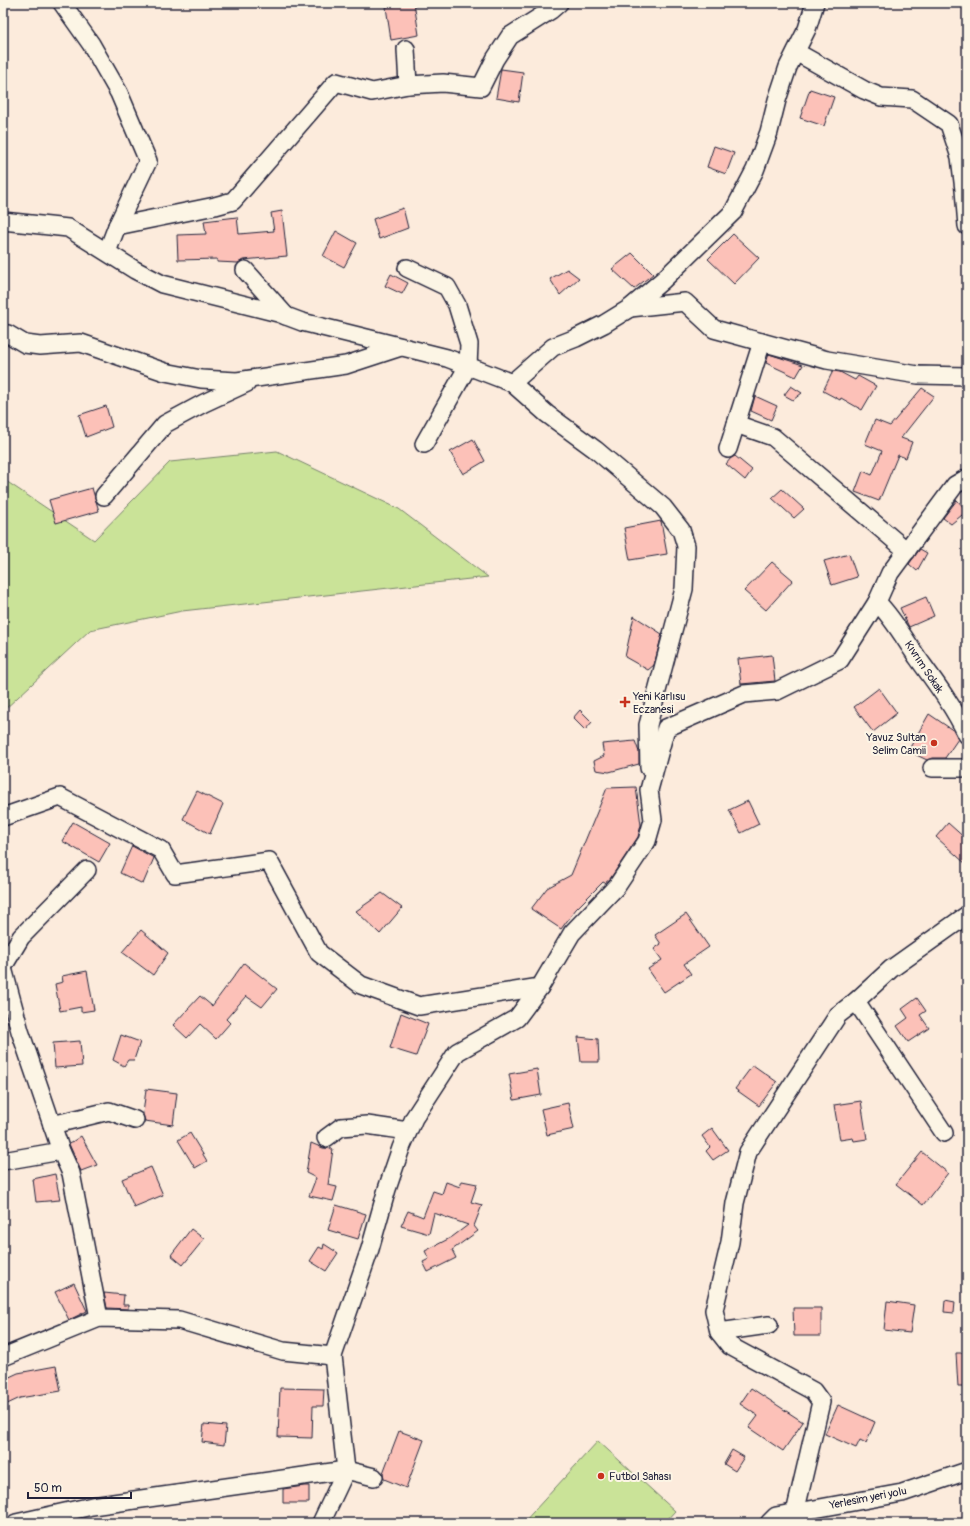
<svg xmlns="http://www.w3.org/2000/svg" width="970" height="1526" font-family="Pangolin,sans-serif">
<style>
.green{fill:#cae398;stroke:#76826a}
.building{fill:#fcc1b8;stroke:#22223b}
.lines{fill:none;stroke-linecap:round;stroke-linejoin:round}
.minor-casing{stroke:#22223b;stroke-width:20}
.minor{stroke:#fcf5e5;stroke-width:17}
.poi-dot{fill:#c8321e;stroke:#fcf5e5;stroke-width:1.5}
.labels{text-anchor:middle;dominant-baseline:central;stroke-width:4;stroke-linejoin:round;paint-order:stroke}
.street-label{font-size:11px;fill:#22223b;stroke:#fcf5e5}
.poi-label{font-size:11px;fill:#22223b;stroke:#fcf5e5;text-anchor:start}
</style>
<rect width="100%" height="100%" fill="#fcebdc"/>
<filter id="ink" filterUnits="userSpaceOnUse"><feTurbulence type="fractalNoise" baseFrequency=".025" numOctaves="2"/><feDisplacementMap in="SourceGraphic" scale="8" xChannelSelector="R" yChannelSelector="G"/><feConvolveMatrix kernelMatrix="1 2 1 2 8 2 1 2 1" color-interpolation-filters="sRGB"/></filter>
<g filter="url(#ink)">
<!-- green -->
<g class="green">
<polygon points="277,451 399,509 488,577 182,611 90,630 3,711 3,479 94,540 170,462"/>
<polygon points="598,1441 675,1511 664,1523 523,1523"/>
</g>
<!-- building -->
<g class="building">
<polygon points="414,3 419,35 391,40 386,7"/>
<polygon points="501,69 523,72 519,102 496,98"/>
<polygon points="810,89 834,97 824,126 800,118"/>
<polygon points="714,146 734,153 726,174 707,167"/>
<polygon points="403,208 408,228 379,239 373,219"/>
<polygon points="282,211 287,256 243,260 238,263 217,262 217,259 178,260 177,235 206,234 204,221 237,217 239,234 274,231 271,213"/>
<polygon points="336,231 357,243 344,267 323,256"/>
<polygon points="733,234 759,258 734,284 708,259"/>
<polygon points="632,253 653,274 634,289 612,269"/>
<polygon points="567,269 579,278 560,295 550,279"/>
<polygon points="391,274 408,283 402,294 385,286"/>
<polygon points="769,354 803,365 796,377 766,363"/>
<polygon points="833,371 840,372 855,380 858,376 876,386 862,410 841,398 840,400 823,391"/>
<polygon points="791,386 802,393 793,400 784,395"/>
<polygon points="922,388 934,396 901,438 912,442 906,458 898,455 879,501 855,492 863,471 872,475 882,451 865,444 875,420 890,426"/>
<polygon points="755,396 777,406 771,420 751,411"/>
<polygon points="106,406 112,427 86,437 79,415"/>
<polygon points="473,439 485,461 463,474 450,452"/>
<polygon points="735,456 752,470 745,480 726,464 731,458"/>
<polygon points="92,488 99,511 56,523 49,500"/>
<polygon points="782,489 804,509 794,518 772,498"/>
<polygon points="957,500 967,511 951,524 943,518"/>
<polygon points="661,521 667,554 630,560 624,528"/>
<polygon points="920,549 927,553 917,571 909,564"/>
<polygon points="849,554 857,577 832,585 824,561"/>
<polygon points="772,562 793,580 766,610 744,591"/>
<polygon points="926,597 934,616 909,627 900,608"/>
<polygon points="634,616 662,634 654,665 648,670 625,657"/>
<polygon points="772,655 775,681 741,684 738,659"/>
<polygon points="879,688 897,713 873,732 854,707"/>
<polygon points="580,710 592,722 585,730 573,718"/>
<polygon points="929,714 954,731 958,739 945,758 932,758 927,760 908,751"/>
<polygon points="635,741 639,752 639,764 609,772 596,770 594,761 604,756 602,744"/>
<polygon points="636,787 641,825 638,837 610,879 605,883 603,882 576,909 561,929 531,909 547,888 571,875 607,788"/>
<polygon points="197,791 223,804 210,834 183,819"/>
<polygon points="748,801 759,824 741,833 729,810"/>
<polygon points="73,822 110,843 99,862 62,841"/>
<polygon points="948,823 967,840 967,865 936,837"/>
<polygon points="132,846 154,858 143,884 120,873"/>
<polygon points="382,893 402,908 380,934 356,911"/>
<polygon points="686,914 709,947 684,964 691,974 664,992 648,969 662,960 654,949 661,944 655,935"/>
<polygon points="141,930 168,953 153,975 122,952"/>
<polygon points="244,963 277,989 262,1007 246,996 226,1019 230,1023 216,1039 200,1024 187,1038 173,1025 200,996 212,1006"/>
<polygon points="87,971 94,1010 81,1012 81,1007 60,1011 55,984 63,982 62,976"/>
<polygon points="917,998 926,1011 920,1015 929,1028 908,1042 897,1026 908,1018 902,1009"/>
<polygon points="401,1013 428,1024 416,1056 390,1048"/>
<polygon points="121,1035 140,1042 134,1060 128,1060 124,1066 113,1060"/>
<polygon points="578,1037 598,1039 599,1062 581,1062"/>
<polygon points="80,1041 82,1066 55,1068 53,1043"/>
<polygon points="753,1065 777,1082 759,1106 735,1089"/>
<polygon points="537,1069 541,1095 514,1100 509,1074"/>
<polygon points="146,1089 177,1093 173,1125 145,1121 143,1114"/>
<polygon points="861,1101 867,1139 854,1141 853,1138 840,1140 834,1105"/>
<polygon points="568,1103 574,1129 547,1135 541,1109"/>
<polygon points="712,1128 728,1150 713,1160 706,1151 710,1147 702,1136"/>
<polygon points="190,1133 207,1161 195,1168 178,1140"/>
<polygon points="81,1136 97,1165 81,1171 69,1144"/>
<polygon points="311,1143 323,1148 333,1149 328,1185 337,1187 333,1201 309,1196 316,1178 306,1173"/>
<polygon points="922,1152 948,1173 923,1205 896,1184"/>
<polygon points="151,1167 163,1195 134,1207 122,1179"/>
<polygon points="55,1174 60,1200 36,1202 33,1179"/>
<polygon points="462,1181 477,1184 471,1202 482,1205 474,1226 478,1231 452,1250 456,1258 428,1272 423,1262 429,1259 425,1251 452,1237 468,1225 434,1213 429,1234 401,1226 408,1211 423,1217 433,1191 442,1194 446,1182 460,1187"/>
<polygon points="336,1205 366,1214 358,1239 328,1230"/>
<polygon points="191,1229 204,1239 183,1265 171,1255"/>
<polygon points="324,1244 338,1253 326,1271 310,1261 319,1247 323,1249"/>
<polygon points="74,1283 87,1311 69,1320 55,1292"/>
<polygon points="104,1293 124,1295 123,1305 128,1305 128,1309 107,1308"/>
<polygon points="945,1300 955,1302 954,1313 944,1312"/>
<polygon points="887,1301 914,1305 910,1333 884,1330"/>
<polygon points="793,1308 821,1308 821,1336 794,1336"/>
<polygon points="956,1353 967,1353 967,1387 958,1387"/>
<polygon points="56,1366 61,1391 20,1398 3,1406 3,1380 18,1373"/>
<polygon points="280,1388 324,1389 323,1406 313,1406 312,1438 278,1437"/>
<polygon points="751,1388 803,1422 783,1451 749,1428 758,1416 740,1404"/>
<polygon points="838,1405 875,1422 866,1443 860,1440 856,1448 825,1434"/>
<polygon points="204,1424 226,1426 224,1445 202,1442"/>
<polygon points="399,1431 424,1440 406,1488 384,1479 383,1473"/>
<polygon points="732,1450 744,1457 735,1471 724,1464"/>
<polygon points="304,1486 309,1486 309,1503 283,1503 283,1489"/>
</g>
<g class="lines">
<!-- minor casing -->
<g class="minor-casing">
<g id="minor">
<polyline points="62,3 91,44 119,93 148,161 117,226 107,252"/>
<polyline points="406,49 408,85"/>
<polyline points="796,52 864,90 881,97 912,99 949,124 960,157 964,190 967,226"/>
<polyline points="3,221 68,228 135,270 162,284 278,313 302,322 447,358 512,383 547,414 596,450 663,507 681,530 686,546 684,589 648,725 649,768"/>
<polyline points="117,226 215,206 233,201 336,82 372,92 408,85 443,83 481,87 495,59 510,36 551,10 559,3"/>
<polyline points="407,268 447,287 457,305 469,344 468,366 424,444"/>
<polyline points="245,270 286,316"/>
<polyline points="630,308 685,302 714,329 827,360 918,375 967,376"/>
<polyline points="3,333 8,334 25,344 40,346 81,343 165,372 201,379 237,381 346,365 401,347"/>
<polyline points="512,383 553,347 576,338 604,324 630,308 663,280 733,212 755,170 769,132 777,100 788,67 807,29 815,3"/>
<polyline points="736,424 773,437 907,551"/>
<polyline points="728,449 762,342"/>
<polyline points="104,496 165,424 204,403 247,383"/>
<path d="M877,602C893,618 904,638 917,657C935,682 954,707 967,735"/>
<polyline points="932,768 967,768"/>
<polyline points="3,817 60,797 161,850 175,874 269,861 319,953 361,985 419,1006 540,987"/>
<polyline points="3,967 21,937 87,870"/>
<polyline points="3,968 20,1031 61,1151 71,1173 99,1318"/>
<polyline points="856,1001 944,1133"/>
<polyline points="52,1125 109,1111 135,1120"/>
<polyline points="326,1138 341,1127 367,1125 408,1131"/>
<polyline points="3,1161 61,1151"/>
<polyline points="719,1332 769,1325"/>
<polyline points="3,1357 99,1318 179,1320 283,1351 333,1356"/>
<polyline points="795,1513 821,1402 813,1391 730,1346 719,1332 714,1310 730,1242 735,1203 748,1152 838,1015 856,1001 891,969 967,915"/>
<polyline points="16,1523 92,1506 346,1470 374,1477"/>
<polyline points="321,1523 346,1470 333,1356 370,1249 387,1189 401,1148 414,1118 457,1052 517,1018 540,987 572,933 617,886 647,841 653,820 649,790 666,728 744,694 777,691 840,660 877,602 890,573 955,485 967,478"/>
<polyline points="769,1523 776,1516 902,1493 967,1471"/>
</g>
</g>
<!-- minor -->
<use href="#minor" class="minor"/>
</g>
</g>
<!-- markers -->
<g class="poi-dot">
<path d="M623 696h4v4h4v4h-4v4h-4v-4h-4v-4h4z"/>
<circle cx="934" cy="743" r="4"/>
<circle cx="601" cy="1476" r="4"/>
</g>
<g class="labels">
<!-- street labels -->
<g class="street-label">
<text transform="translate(924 667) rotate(56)">Kıvrım Sokak</text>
<text transform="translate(868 1498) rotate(-11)">Yerlesim yeri yolu</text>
</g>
<!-- poi labels -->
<g class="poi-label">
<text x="633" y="696">Yeni Karlısu<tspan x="633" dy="13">Eczanesi</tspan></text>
<text x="926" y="737" text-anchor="end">Yavuz Sultan<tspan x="926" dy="13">Selim Camii</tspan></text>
<text x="609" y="1476">Futbol Sahası</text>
</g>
</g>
<!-- margin -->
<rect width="970" height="1526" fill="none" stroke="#fcf5e5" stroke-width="16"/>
<rect x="8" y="8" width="954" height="1510" fill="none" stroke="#22223b" stroke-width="1.5" filter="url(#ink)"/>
<!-- scale -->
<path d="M28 1492v6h103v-6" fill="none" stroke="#22223b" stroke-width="2"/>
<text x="34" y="1492" font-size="12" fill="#22223b" stroke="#fcf5e5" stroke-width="3" paint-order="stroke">50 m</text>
</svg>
